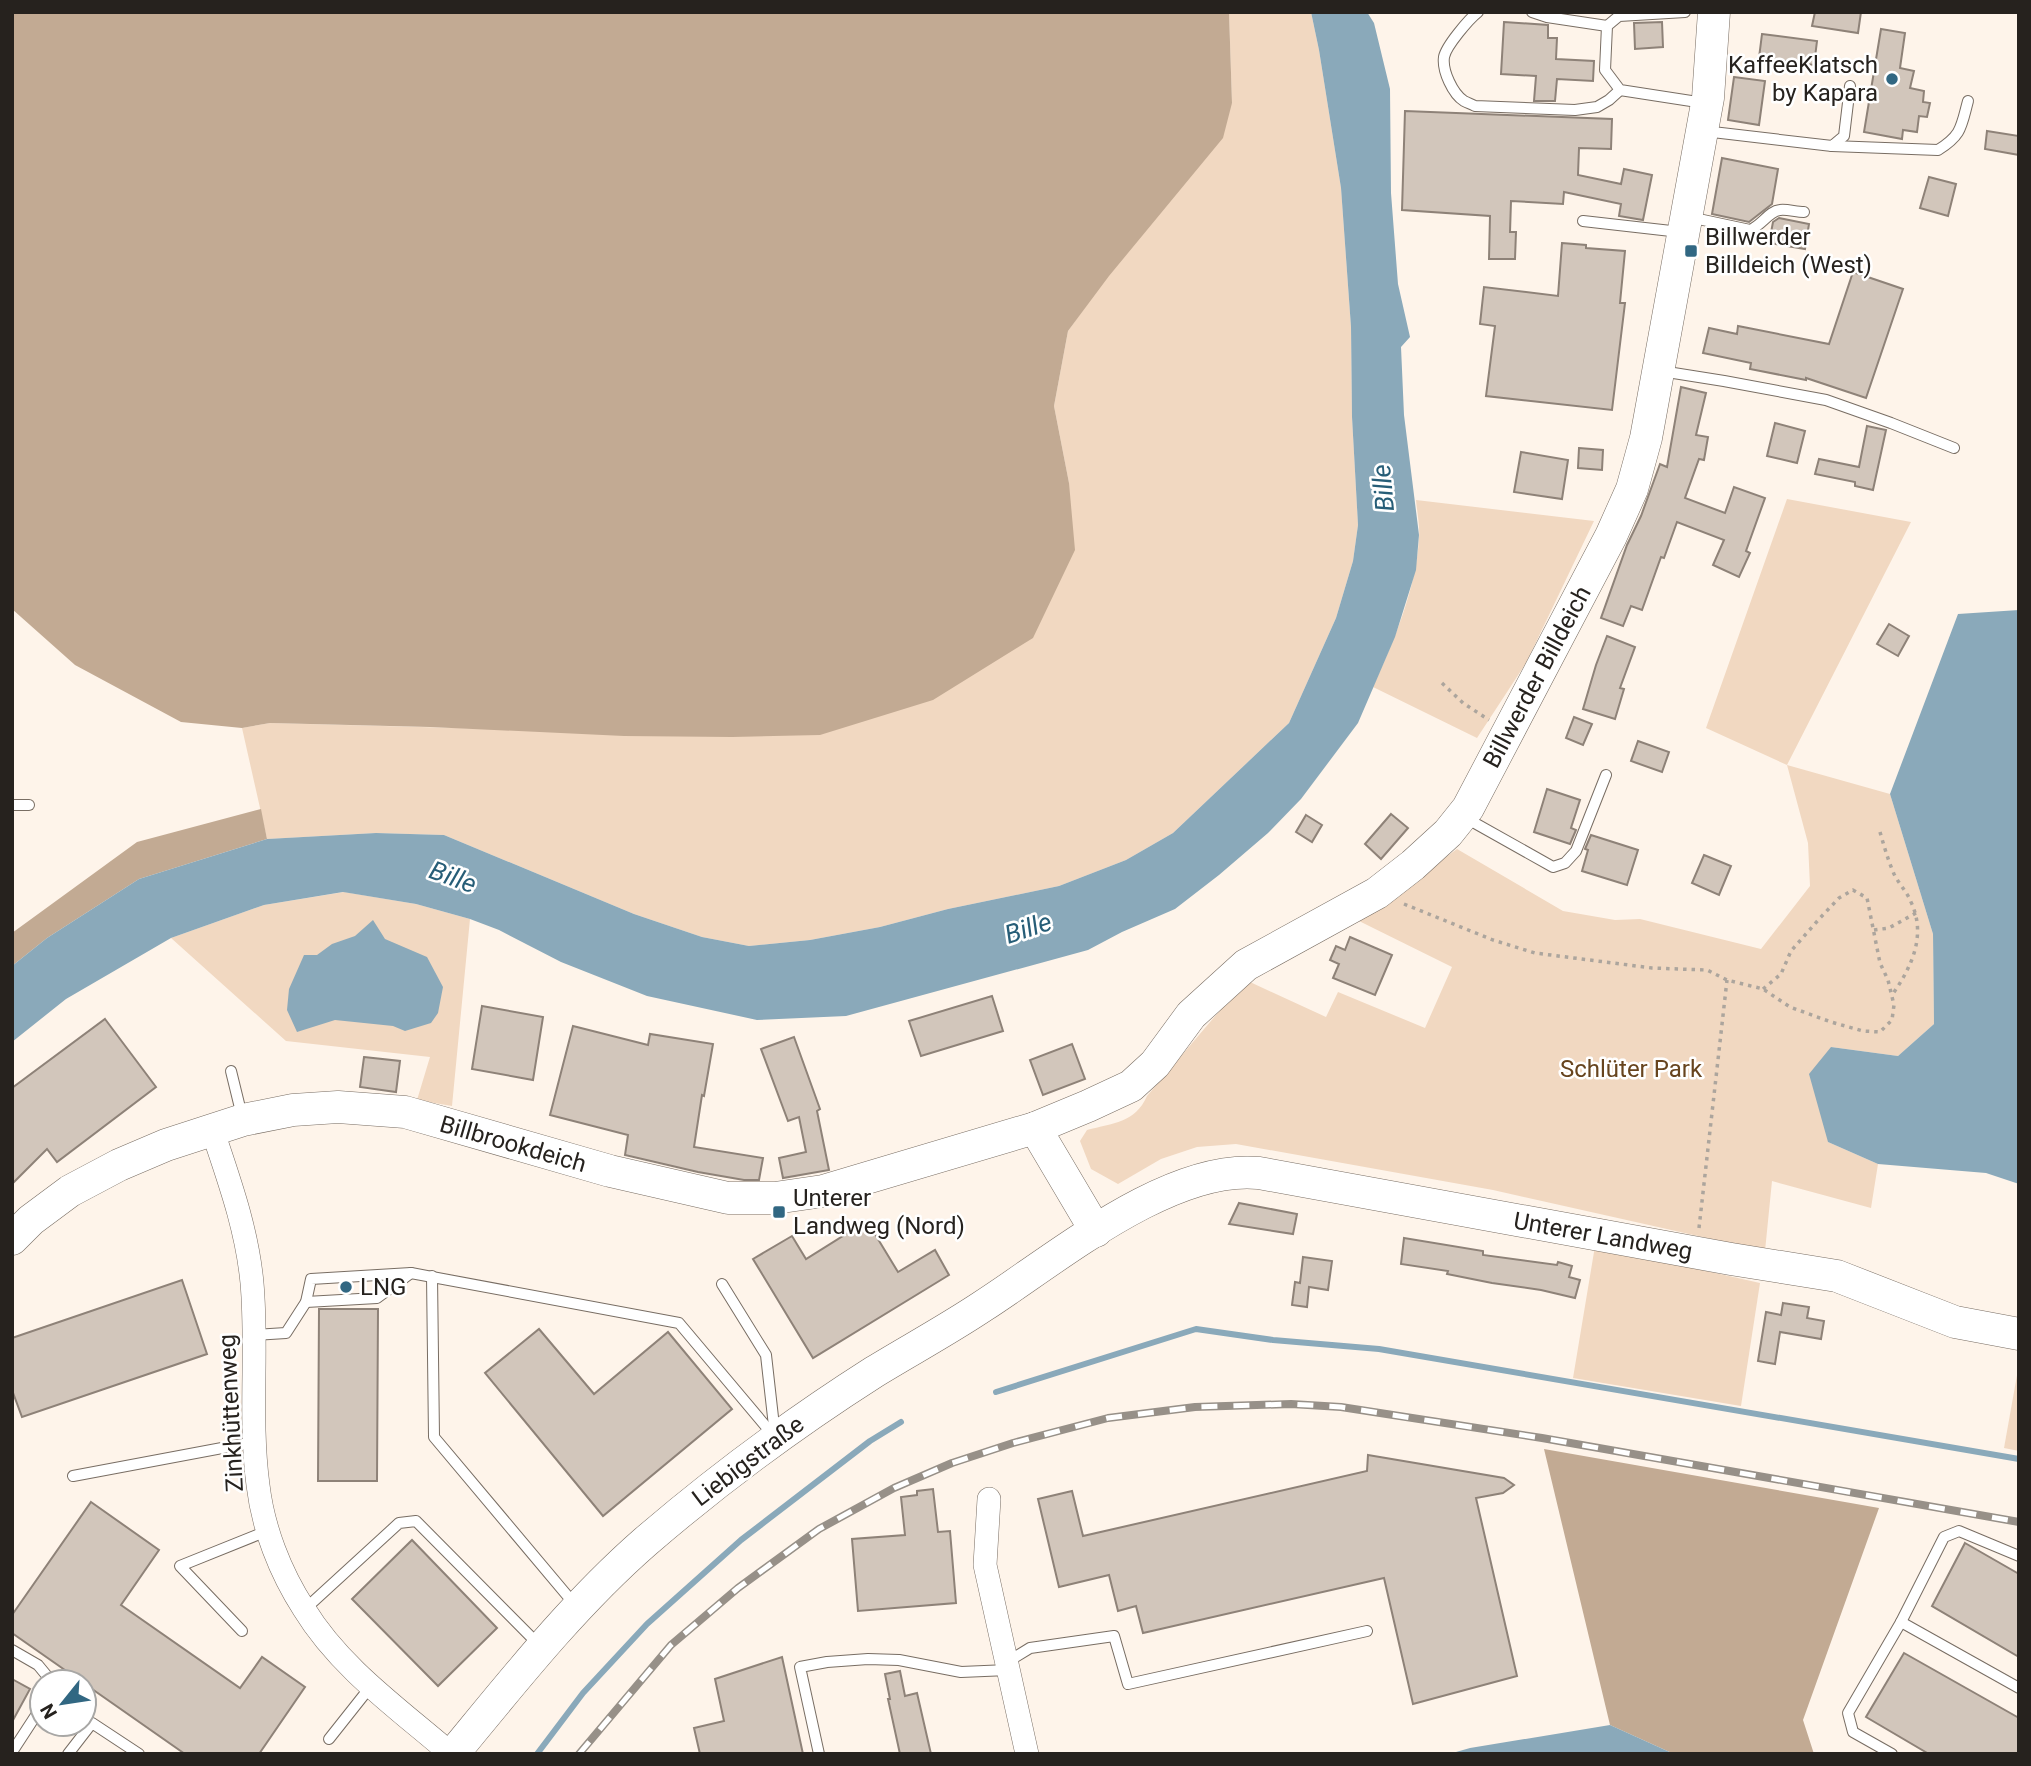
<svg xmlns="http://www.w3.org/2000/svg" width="2031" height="1766" font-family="Roboto,sans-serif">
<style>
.green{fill:#f1d8c1}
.forest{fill:#c2aa93}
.water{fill:#8aa9ba}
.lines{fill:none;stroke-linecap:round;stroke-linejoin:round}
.stream{stroke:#8aa9ba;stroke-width:6}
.building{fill:#d2c6bb;stroke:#8e8278;stroke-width:2}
.lane-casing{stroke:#786d63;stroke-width:12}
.street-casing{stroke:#786d63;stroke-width:24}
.secondary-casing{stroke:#786d63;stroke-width:33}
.path{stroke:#aca59d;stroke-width:3.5;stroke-dasharray:3.5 5;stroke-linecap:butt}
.lane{stroke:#fff;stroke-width:10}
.street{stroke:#fff;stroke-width:23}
.secondary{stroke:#fff;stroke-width:32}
.rail-casing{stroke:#979088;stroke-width:8}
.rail{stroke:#fff;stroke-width:5;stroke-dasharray:16;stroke-linecap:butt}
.poi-dot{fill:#316782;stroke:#fff;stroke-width:2.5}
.labels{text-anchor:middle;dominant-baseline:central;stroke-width:5;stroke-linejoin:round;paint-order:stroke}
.poi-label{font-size:24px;fill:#26221e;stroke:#fff;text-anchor:start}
.street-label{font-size:24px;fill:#26221e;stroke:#fff}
.park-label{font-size:24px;fill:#67441e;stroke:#fff}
.water-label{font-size:26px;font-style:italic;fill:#265d77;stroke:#fff}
</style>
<rect width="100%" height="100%" fill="#fef4ea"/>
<!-- green -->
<g class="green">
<polygon points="1229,12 1311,12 1319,50 1341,188 1351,327 1352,417 1358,525 1353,561 1336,618 1289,723 1173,833 1126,860 1059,886 948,909 880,927 810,940 749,946 702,937 634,914 444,835 376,833 267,839 242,728 270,723 496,729 1069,483 1054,406 1068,331 1232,103"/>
<path d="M1787,499L1911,522L1787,765L1890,794L1933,934L1934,1024L1898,1056L1831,1047L1828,1142L1878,1164L1871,1208L1772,1181L1765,1251L1493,1190L1236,1144L1197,1147L1161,1159L1118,1184L1091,1169L1080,1141L1087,1130C1113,1123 1135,1123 1147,1096L1228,1001L1250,982L1326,1017L1338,992L1425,1028L1452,967L1359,921L1457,849L1563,911L1615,920L1640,919L1761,949L1810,886L1808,843L1787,765L1706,728Z"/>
<path d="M1416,500L1594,521L1526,663L1477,738L1373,687C1394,640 1416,590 1419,538C1420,525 1417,512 1416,500Z"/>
<polygon points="344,892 416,904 470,919 452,1106 417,1100 430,1057 286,1041 171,938 264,905"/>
<polygon points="1595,1246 1760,1283 1741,1406 1573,1378"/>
<polygon points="2019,1364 2019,1451 2004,1448"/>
</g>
<!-- forest -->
<g class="forest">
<polygon points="12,12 1229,12 1232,103 1223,138 1109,276 1068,331 1054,406 1069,483 1075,550 1033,638 933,700 820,735 732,737 624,736 430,727 270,723 242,728 181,722 75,665 12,609"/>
<polygon points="261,809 267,839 139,879 47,938 12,966 12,933 137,842"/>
<polygon points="1544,1449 1879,1508 1803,1720 1814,1754 1674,1754 1610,1725"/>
</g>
<!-- water -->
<g class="water">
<polygon points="1311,12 1367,12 1374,23 1390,89 1391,193 1398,284 1410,337 1401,347 1404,415 1419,535 1416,570 1395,637 1358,723 1301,799 1268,833 1219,875 1175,909 1122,932 1088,950 846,1016 757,1020 647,996 561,962 499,930 470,919 416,904 343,892 264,905 171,938 66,999 12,1042 12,966 47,938 139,879 267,839 376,833 444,835 634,914 702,937 749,946 810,940 880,927 948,909 1059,886 1126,860 1173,833 1289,723 1336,618 1353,561 1358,525 1352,417 1351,327 1341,188 1319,50"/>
<polygon points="2019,610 2019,1184 1986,1173 1878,1164 1828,1142 1809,1074 1831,1047 1898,1056 1934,1024 1933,934 1890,794 1958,614"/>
<polygon points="373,920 385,939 427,957 443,987 438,1013 431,1023 405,1031 393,1026 335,1020 297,1032 287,1010 289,989 304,955 317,955 332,944 355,936"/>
<polygon points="1610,1725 1674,1754 1449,1754 1470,1748"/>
</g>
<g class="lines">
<!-- stream -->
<g class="stream">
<polyline points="996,1392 1196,1329 1273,1340 1379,1349 2019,1459"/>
<polyline points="537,1754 583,1693 647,1624 741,1540 870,1441 901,1422"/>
</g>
</g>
<!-- building -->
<g class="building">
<polygon points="1815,12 1861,12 1858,33 1812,26"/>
<polygon points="1504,22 1548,25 1548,38 1557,38 1556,59 1594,61 1593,81 1557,79 1555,101 1534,101 1536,76 1501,74"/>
<polygon points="1662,22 1663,47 1635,49 1634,23"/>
<polygon points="1881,29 1905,33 1900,68 1914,71 1910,88 1924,91 1923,102 1930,103 1927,117 1919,116 1917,132 1903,130 1902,139 1864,132"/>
<polygon points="1762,34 1817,41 1814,65 1759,58"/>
<polygon points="1734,77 1765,81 1759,125 1728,120"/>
<polygon points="1405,111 1612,119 1611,149 1579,148 1578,175 1621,184 1624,169 1652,175 1643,220 1619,216 1621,204 1564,192 1563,204 1511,201 1510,232 1516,232 1515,259 1489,259 1490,216 1402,210"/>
<polygon points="1987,131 2019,136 2019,155 1985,149"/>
<polygon points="1722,158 1778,169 1772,204 1749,222 1712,214"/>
<polygon points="1929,177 1956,184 1948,216 1920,208"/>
<polygon points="1779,218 1809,224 1805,249 1769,243 1773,222"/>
<polygon points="1562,243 1586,245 1586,248 1625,251 1620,303 1625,303 1612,410 1486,396 1495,326 1480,324 1484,287 1558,296"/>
<polygon points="1853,272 1903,289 1866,398 1806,378 1806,380 1750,369 1751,363 1703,353 1709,328 1737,334 1738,326 1829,344"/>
<polygon points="1681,387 1706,393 1696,435 1708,437 1704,460 1699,459 1685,498 1725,513 1734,487 1765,498 1746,551 1750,553 1739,577 1713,565 1724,540 1677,522 1664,558 1661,557 1642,610 1631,606 1623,626 1601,618 1627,545 1641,516 1660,464 1667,467"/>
<polygon points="1775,423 1805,431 1797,463 1767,456"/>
<polygon points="1867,426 1886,430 1873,490 1855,486 1855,482 1815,474 1819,459 1859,467"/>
<polygon points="1579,448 1603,450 1602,470 1578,468"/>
<polygon points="1521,452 1568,460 1562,499 1514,492"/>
<polygon points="1889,624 1909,636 1898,656 1877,644"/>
<polygon points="1607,636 1635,647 1620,688 1624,689 1615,719 1583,709 1596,665"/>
<polygon points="1574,717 1592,724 1583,745 1566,738"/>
<polygon points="1638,741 1669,752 1662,772 1631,761"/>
<polygon points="1547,789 1580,800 1571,828 1576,830 1570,844 1534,832"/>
<polygon points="1391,814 1408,828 1381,859 1365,844"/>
<polygon points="1306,815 1322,825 1312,842 1296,832"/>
<polygon points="1591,835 1638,850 1627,885 1582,871 1588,850 1585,849"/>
<polygon points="1704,855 1731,866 1719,895 1692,883"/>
<polygon points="1350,937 1392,955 1375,995 1333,978 1339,964 1330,960 1336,946 1345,950"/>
<polygon points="992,996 1003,1031 921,1056 909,1021"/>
<polygon points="482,1006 543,1017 533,1080 472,1069"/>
<polygon points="105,1019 156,1087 57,1162 47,1149 12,1184 12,1088"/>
<polygon points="573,1026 648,1045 650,1034 713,1044 704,1096 702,1095 694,1147 763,1158 759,1180 744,1180 698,1172 625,1155 628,1135 550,1115"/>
<polygon points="794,1037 820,1109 817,1111 829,1170 783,1178 779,1158 806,1152 799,1117 788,1121 761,1049"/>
<polygon points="1072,1044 1085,1079 1043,1095 1030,1060"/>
<polygon points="364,1057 400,1061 396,1092 360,1087"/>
<polygon points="1239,1203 1297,1214 1293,1234 1229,1224"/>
<polygon points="867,1221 898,1272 935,1250 949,1275 813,1358 753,1259 792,1236 806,1259"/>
<polygon points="1404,1238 1483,1251 1483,1255 1557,1265 1558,1262 1572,1266 1569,1277 1580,1280 1575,1298 1541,1290 1492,1283 1447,1274 1448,1271 1401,1264"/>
<polygon points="1303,1257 1332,1261 1328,1290 1309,1287 1307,1307 1292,1305 1295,1282 1300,1283"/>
<polygon points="182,1280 207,1354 22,1417 12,1390 12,1338"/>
<polygon points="1783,1303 1809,1307 1807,1318 1824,1321 1821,1339 1780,1332 1775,1364 1758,1361 1766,1312 1781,1315"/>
<polygon points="319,1309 378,1309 377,1481 318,1481"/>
<polygon points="539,1329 594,1394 668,1332 732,1409 603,1516 485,1373"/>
<polygon points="1368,1455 1504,1478 1514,1485 1503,1493 1476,1498 1517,1676 1413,1704 1384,1578 1143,1633 1136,1606 1118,1611 1109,1575 1059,1587 1038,1499 1072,1491 1083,1536 1367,1471"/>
<polygon points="933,1489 938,1532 950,1531 956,1603 858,1611 852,1539 905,1535 901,1497 917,1495 917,1491"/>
<polygon points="91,1502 159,1550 121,1605 240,1688 262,1657 305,1687 259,1754 185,1754 12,1633 12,1615"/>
<polygon points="412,1540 497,1628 438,1686 352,1599"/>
<polygon points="1965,1543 2019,1574 2019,1657 1932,1606"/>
<polygon points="1904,1653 2019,1718 2019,1754 1929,1754 1866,1717"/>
<polygon points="782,1657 803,1754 700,1754 694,1728 724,1721 715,1679"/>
<polygon points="900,1671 905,1696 917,1693 931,1754 900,1754 888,1699 890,1699 885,1674"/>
<polygon points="12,1679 30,1689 12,1722"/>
</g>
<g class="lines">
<!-- lane casing -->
<g class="lane-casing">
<g id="lane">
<path d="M1478,12C1469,19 1446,46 1444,57C1442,71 1453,94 1464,101C1468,103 1471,104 1475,106L1575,110L1597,107L1609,100L1620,90"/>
<polyline points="1532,12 1547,17 1607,26"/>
<polyline points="1685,12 1619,16 1607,26 1605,70 1620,90 1704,103"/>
<polyline points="1704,131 1832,146 1844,136 1850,86"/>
<path d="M1832,146L1938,150C1962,135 1961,127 1968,101"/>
<path d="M1689,217L1750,230C1762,225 1769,211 1780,210C1787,209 1796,212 1804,212"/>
<polyline points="1583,221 1680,232"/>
<polyline points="1661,371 1724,381 1826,400 1891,423 1954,448"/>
<polyline points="12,805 29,805"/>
<polyline points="1464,817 1553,867 1565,863 1576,851 1606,775"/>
<polyline points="231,1071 242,1116"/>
<polyline points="432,1276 434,1437 576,1606"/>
<polyline points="722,1284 766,1355 775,1435"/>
<polyline points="306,1302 377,1298 411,1273"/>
<polyline points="254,1335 286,1333 306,1302 311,1279 411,1273 679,1323 774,1436"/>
<polyline points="73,1476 254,1442"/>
<polyline points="304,1610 399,1523 416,1521 539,1645"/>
<polyline points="1901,1622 2019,1688"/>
<polyline points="242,1631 180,1566 267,1531"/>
<polyline points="12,1650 38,1665 52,1682"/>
<polyline points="1007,1662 1030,1648 1114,1636 1128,1684 1367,1631"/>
<polyline points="329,1739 371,1686"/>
<polyline points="12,1752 42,1706"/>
<polyline points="68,1754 92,1723 139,1754"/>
<polyline points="819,1754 800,1667 827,1662 868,1659 899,1660 961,1672 1008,1670"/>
<polyline points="1892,1754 1853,1732 1848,1713 1901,1622 1944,1537 1959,1531 2019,1556"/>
</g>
</g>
<!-- street casing -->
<g class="street-casing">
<g id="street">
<path d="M212,1129C229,1180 247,1229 252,1283C258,1350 249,1418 258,1485C263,1528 280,1572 304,1609C340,1668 399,1709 451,1754"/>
<polyline points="989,1499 985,1565 1027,1754"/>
</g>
</g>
<!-- secondary casing -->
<g class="secondary-casing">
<g id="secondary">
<polyline points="1035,1128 1096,1231"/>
<polyline points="12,1239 31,1220 70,1191 119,1165 166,1145 243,1120 293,1110 338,1107 405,1112 610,1171 728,1198 775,1198 823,1191 1035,1128 1088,1106 1131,1086 1155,1064 1191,1015 1246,965 1377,893 1413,865 1448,833 1468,808 1611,536 1632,489 1646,438 1708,98 1714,12"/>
<path d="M453,1754C514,1680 573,1605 645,1542C717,1480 794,1423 874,1372C910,1350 947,1330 983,1306C1056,1259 1169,1164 1259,1173L1731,1259L1837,1276L1955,1322L2019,1334"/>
</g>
</g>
<!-- path -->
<g class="path">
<polyline points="1442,683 1463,703 1489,720"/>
<path d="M1880,832C1884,846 1888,860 1894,874C1899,884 1907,892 1911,902C1927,936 1911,968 1892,995"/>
<polyline points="1404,904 1493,940 1535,953 1652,968 1707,970 1727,980 1763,989 1790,1007 1831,1022 1863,1031 1880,1032 1892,1020 1894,1005 1888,980 1880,963 1867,898 1853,890 1839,898 1820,918 1791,951 1781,974 1763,989"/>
<polyline points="1874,930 1889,928 1916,913"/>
<polyline points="1699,1228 1727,980"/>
</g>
<!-- lane -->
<use href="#lane" class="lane"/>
<!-- street -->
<use href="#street" class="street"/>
<!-- secondary -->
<use href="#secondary" class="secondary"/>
<!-- rail casing -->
<g class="rail-casing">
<polyline id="rail" points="579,1754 671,1645 738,1588 819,1529 894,1488 952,1463 1013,1443 1108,1418 1195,1407 1291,1404 1341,1407 1542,1438 2019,1522"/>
</g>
<!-- rail -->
<use href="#rail" class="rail"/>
</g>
<!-- markers -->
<g class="poi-dot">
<circle cx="1892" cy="79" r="7"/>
<rect x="1684" y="244" width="14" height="14" rx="3.5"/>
<rect x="772" y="1205" width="14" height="14" rx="3.5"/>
<circle cx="346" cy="1287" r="7"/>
</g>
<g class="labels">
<!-- poi labels -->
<g class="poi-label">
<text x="1878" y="65" text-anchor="end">KaffeeKlatsch<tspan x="1878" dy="28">by Kapara</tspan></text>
<text x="1705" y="237">Billwerder<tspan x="1705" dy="28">Billdeich (West)</tspan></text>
<text x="793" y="1198">Unterer<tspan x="793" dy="28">Landweg (Nord)</tspan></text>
<text x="360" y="1287">LNG</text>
</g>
<!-- street labels -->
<g class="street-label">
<text transform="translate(1537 677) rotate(-62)">Billwerder Billdeich</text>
<text transform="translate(513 1144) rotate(16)">Billbrookdeich</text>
<text transform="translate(1603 1236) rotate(10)">Unterer Landweg</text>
<text transform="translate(231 1413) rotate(-93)">Zinkhüttenweg</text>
<text transform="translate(748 1461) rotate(-37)">Liebigstraße</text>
</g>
<!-- park labels -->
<g class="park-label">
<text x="1631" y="1069">Schlüter Park</text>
</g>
<!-- water labels -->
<g class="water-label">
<text transform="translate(1383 488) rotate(-95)">Bille</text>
<text transform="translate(453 877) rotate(20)">Bille</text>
<text transform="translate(1028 928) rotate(-18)">Bille</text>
</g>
</g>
<!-- border -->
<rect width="2031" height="1766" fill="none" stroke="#26221e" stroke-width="28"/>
<!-- north arrow -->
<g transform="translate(63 1703) rotate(240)"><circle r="33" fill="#ffffff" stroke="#a8a7a5" stroke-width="2"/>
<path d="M0-5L12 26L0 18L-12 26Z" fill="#316782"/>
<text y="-10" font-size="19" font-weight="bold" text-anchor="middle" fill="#26221e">N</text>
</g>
</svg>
